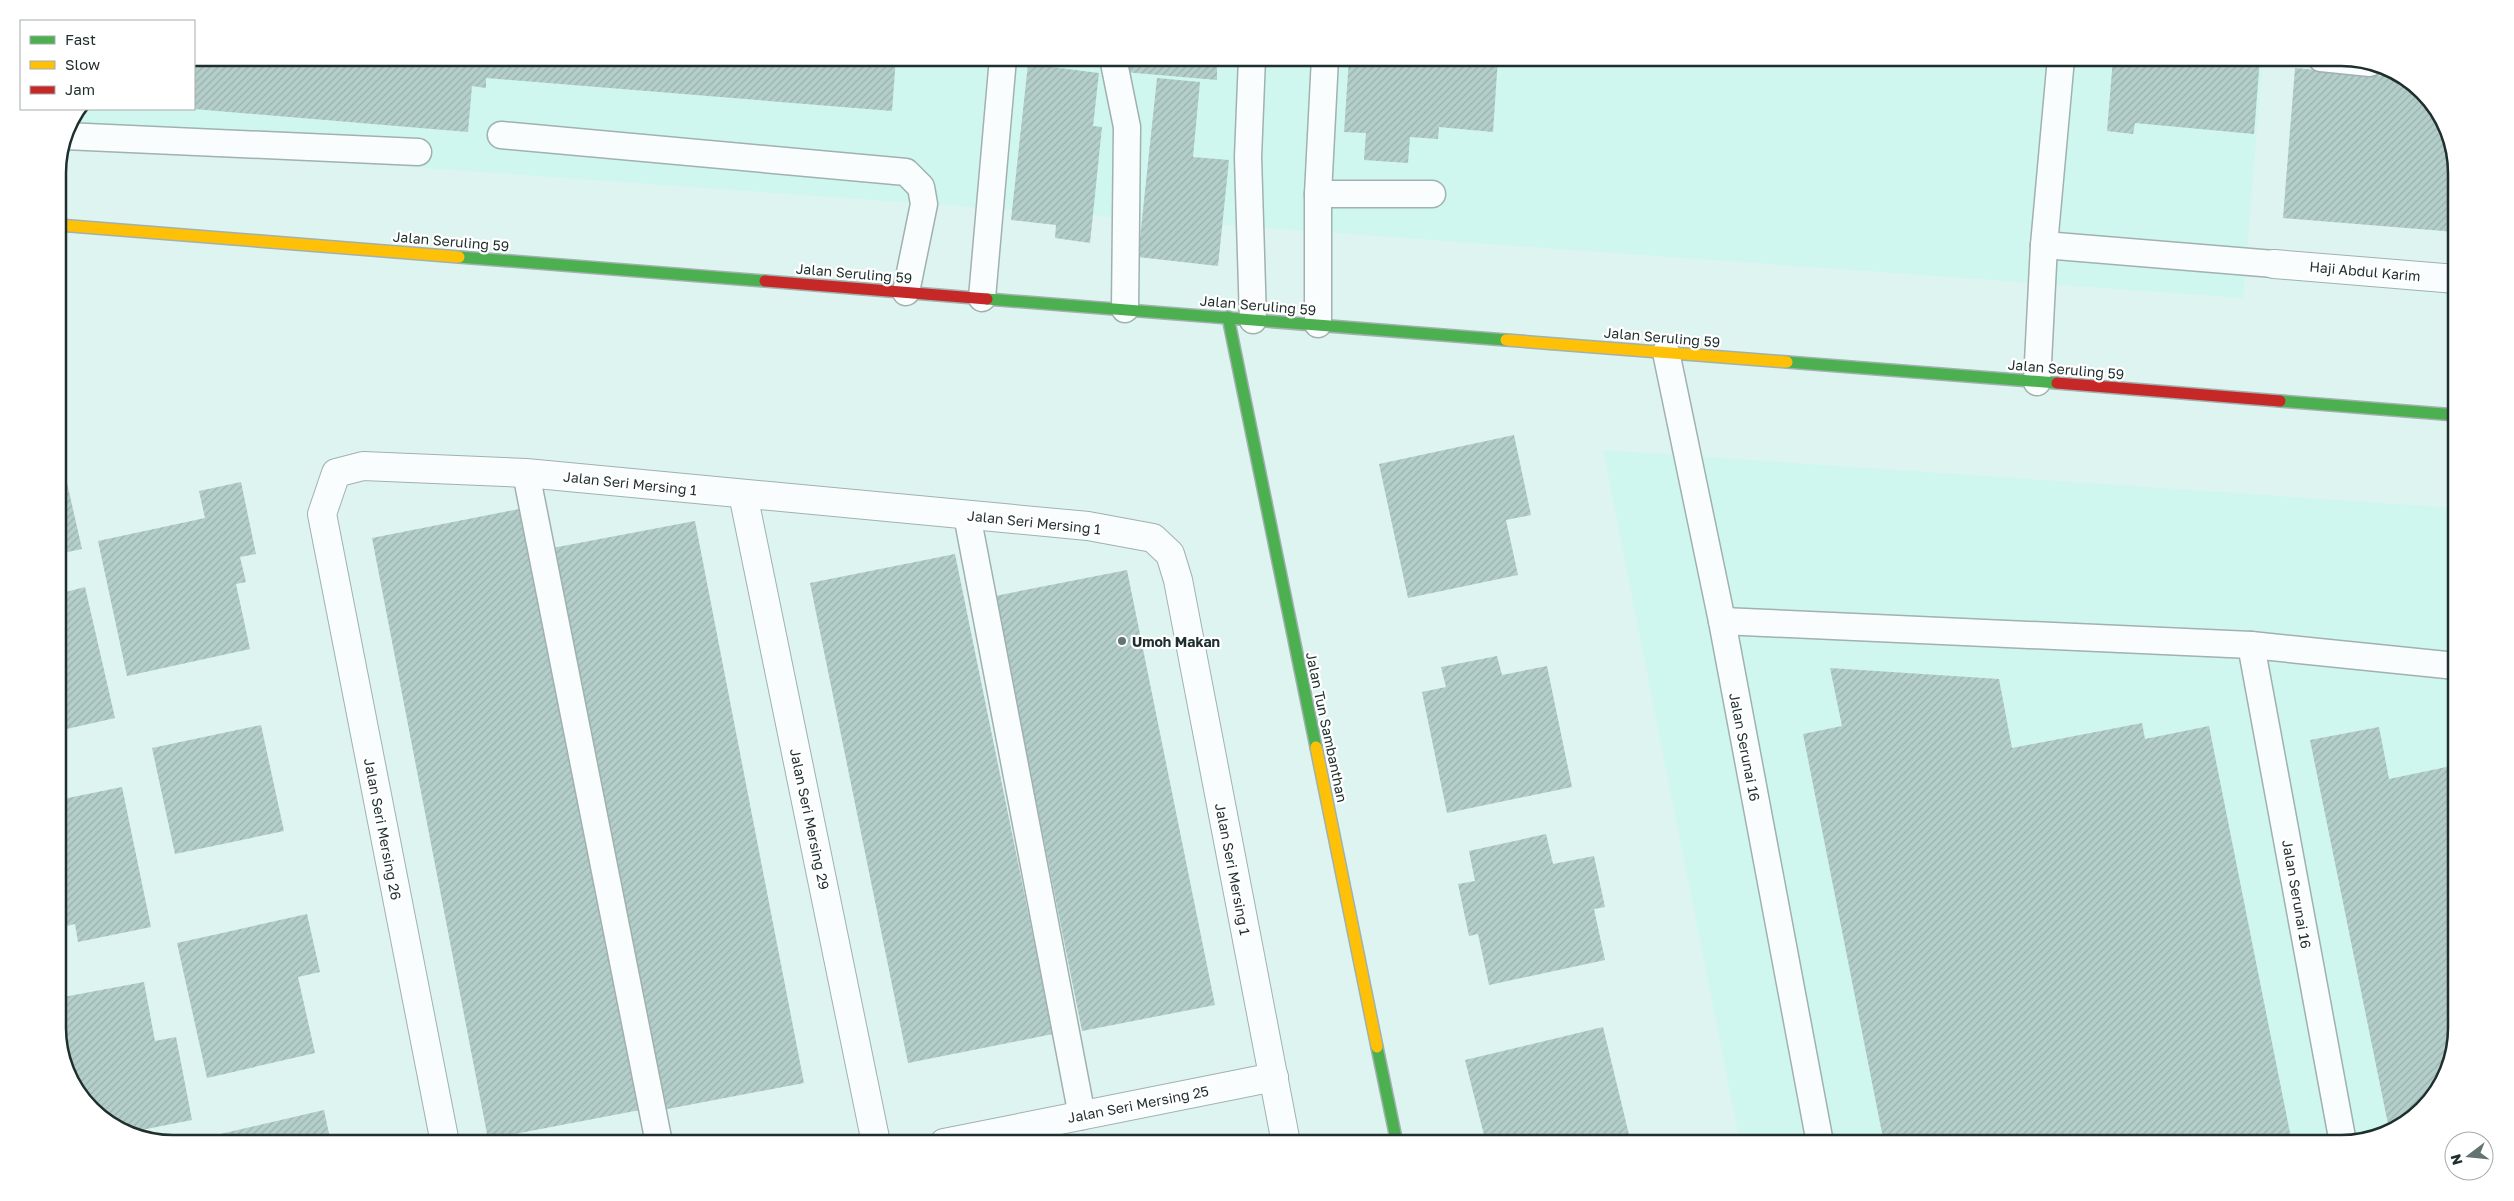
<svg xmlns="http://www.w3.org/2000/svg" width="2514" height="1201" font-family="'Golos Text',sans-serif">
<style>
.built{fill:#d0f6f0}
.building{fill:url(#building-hatch)}
.lines{fill:none;stroke-linecap:round;stroke-linejoin:round}
.lane-casing{stroke:#a0b1ae;stroke-width:29}
.street-casing{stroke:#a0b1ae;stroke-width:30}
.fast-casing{stroke:#a0b1ae;stroke-width:14}
.slow-casing{stroke:#a0b1ae;stroke-width:14}
.jam-casing{stroke:#a0b1ae;stroke-width:14}
.lane{stroke:#fafdfd;stroke-width:26}
.street{stroke:#fafdfd;stroke-width:28}
.fast{stroke:#4caf50;stroke-width:11}
.slow{stroke:#ffc107;stroke-width:11}
.jam{stroke:#c62828;stroke-width:11}
.poi-dot{fill:#627472;stroke:#fff;stroke-width:2}
.labels{text-anchor:middle;dominant-baseline:central;stroke-width:4.5;stroke-linejoin:round;paint-order:stroke}
.street-label{font-size:14px;fill:#1f2f2d;stroke:#fff}
.poi-label{font-size:14px;font-weight:bold;fill:#1f2f2d;stroke:#fff;text-anchor:start}
.rim{fill:none;stroke:#1f2f2d;stroke-width:2.5}
</style>
<defs>
<pattern id="building-hatch" width="6" height="6" patternUnits="userSpaceOnUse" patternTransform="scale(1.25)"><rect width="6" height="6" fill="#b4ceca"/><path d="M-1 1l2-2M0 6l6-6M5 7l2-2" fill="none" stroke="#9ab1ae"/></pattern>
</defs>
<rect width="100%" height="100%" fill="#def4f1"/>
<!-- built -->
<g class="built">
<polygon points="194,58 2263,58 2243,298 63,142 66,129 80,109 194,109"/>
<polygon points="1603,450 2456,508 2456,1028 2448,1072 2405,1124 2341,1143 1740,1143"/>
</g>
<!-- building -->
<g class="building">
<polygon points="194,58 896,58 892,111 486,78 486,88 472,86 468,132 194,109"/>
<polygon points="1125,58 1246,58 1245,66 1217,64 1217,80 1124,72"/>
<polygon points="1349,58 1498,58 1493,132 1439,127 1438,139 1410,137 1408,163 1364,160 1366,133 1344,132"/>
<polygon points="2113,58 2260,58 2254,134 2135,123 2133,134 2107,131"/>
<polygon points="1028,64 1099,73 1093,126 1102,127 1090,243 1055,238 1056,225 1011,220"/>
<polygon points="2295,68 2398,77 2437,109 2456,166 2456,232 2283,218"/>
<polygon points="1157,78 1200,82 1193,157 1229,160 1218,266 1138,257"/>
<polygon points="1514,435 1531,515 1506,520 1518,575 1408,598 1379,464"/>
<polygon points="58,443 82,549 58,554"/>
<polygon points="241,482 256,554 240,557 246,582 236,584 250,649 127,676 98,541 205,518 199,491"/>
<polygon points="524,508 640,1110 488,1139 372,538"/>
<polygon points="695,521 804,1083 657,1111 547,549"/>
<polygon points="955,554 1053,1034 908,1063 810,583"/>
<polygon points="1127,570 1215,1005 1082,1031 995,596"/>
<polygon points="85,587 115,718 58,731 58,594"/>
<polygon points="1497,656 1502,675 1547,666 1572,787 1447,813 1422,692 1446,687 1441,667"/>
<polygon points="1830,668 1999,679 2012,748 2142,723 2145,739 2209,726 2292,1143 1884,1143 1803,734 1842,726"/>
<polygon points="261,725 284,831 175,854 152,748"/>
<polygon points="2379,727 2389,779 2456,765 2456,1028 2448,1072 2405,1124 2389,1129 2310,740"/>
<polygon points="122,787 151,927 78,942 75,924 58,928 58,800"/>
<polygon points="1546,834 1553,864 1594,856 1605,907 1594,909 1605,960 1489,985 1478,934 1469,936 1458,884 1475,881 1469,851"/>
<polygon points="307,914 320,972 298,977 315,1053 207,1078 177,943"/>
<polygon points="144,982 155,1041 176,1037 192,1120 126,1133 77,1092 58,1036 58,998"/>
<polygon points="1603,1027 1631,1143 1486,1143 1465,1060"/>
<polygon points="324,1110 331,1143 222,1143 220,1134"/>
</g>
<g class="lines">
<!-- lane casing -->
<g class="lane-casing">
<g id="lane">
<polyline points="1113,58 1127,127 1125,309"/>
<polyline points="1252,58 1248,157 1253,320"/>
<polyline points="2321,58 2370,63"/>
<polyline points="501,135 906,172 921,187 924,204 906,292"/>
<polyline points="65,136 418,152"/>
<polyline points="1318,194 1432,194"/>
<polyline points="2044,245 2274,264"/>
<polyline points="982,298 1003,58"/>
<polyline points="1318,324 1318,194 1325,58"/>
<polyline points="1666,352 1722,621 1820,1143"/>
<polyline points="2037,382 2044,245 2061,58"/>
<polyline points="526,473 659,1143"/>
<polyline points="967,515 1082,1116"/>
<polyline points="1722,621 2251,645 2456,666"/>
<polyline points="2251,645 2343,1143"/>
</g>
</g>
<!-- street casing -->
<g class="street-casing">
<g id="street">
<polyline points="2274,264 2456,279"/>
<polyline points="743,494 876,1143"/>
<polyline points="445,1143 322,514 336,473 363,466 526,473 1088,526 1153,538 1170,554 1178,580 1286,1143"/>
<polyline points="944,1143 1274,1077"/>
</g>
</g>
<!-- fast casing -->
<g class="fast-casing">
<g id="fast">
<polyline points="459,257 765,281"/>
<polyline points="987,299 1506,340"/>
<polyline points="1228,317 1316,747"/>
<polyline points="1787,362 2057,383"/>
<polyline points="2280,401 2456,415"/>
<polyline points="1377,1047 1397,1143"/>
</g>
</g>
<!-- slow casing -->
<g class="slow-casing">
<g id="slow">
<polyline points="58,225 459,257"/>
<polyline points="1506,340 1787,362"/>
<polyline points="1316,747 1377,1047"/>
</g>
</g>
<!-- jam casing -->
<g class="jam-casing">
<g id="jam">
<polyline points="765,281 987,299"/>
<polyline points="2057,383 2280,401"/>
</g>
</g>
<!-- lane -->
<use href="#lane" class="lane"/>
<!-- street -->
<use href="#street" class="street"/>
<!-- fast -->
<use href="#fast" class="fast"/>
<!-- slow -->
<use href="#slow" class="slow"/>
<!-- jam -->
<use href="#jam" class="jam"/>
</g>
<!-- markers -->
<circle class="poi-dot" cx="1122" cy="641" r="5"/>
<g class="labels">
<!-- street labels -->
<g class="street-label">
<text transform="translate(451 241) rotate(5)">Jalan Seruling 59</text>
<text transform="translate(2365 271) rotate(5)">Haji Abdul Karim</text>
<text transform="translate(854 273) rotate(5)">Jalan Seruling 59</text>
<text transform="translate(1258 305) rotate(5)">Jalan Seruling 59</text>
<text transform="translate(1662 337) rotate(5)">Jalan Seruling 59</text>
<text transform="translate(2066 369) rotate(5)">Jalan Seruling 59</text>
<text transform="translate(630 483) rotate(6)">Jalan Seri Mersing 1</text>
<text transform="translate(1034 522) rotate(6)">Jalan Seri Mersing 1</text>
<text transform="translate(1327 727) rotate(78)">Jalan Tun Sambanthan</text>
<text transform="translate(1745 747) rotate(79)">Jalan Serunai 16</text>
<text transform="translate(810 819) rotate(78)">Jalan Seri Mersing 29</text>
<text transform="translate(383 829) rotate(79)">Jalan Seri Mersing 26</text>
<text transform="translate(1233 869) rotate(79)">Jalan Seri Mersing 1</text>
<text transform="translate(2297 894) rotate(80)">Jalan Serunai 16</text>
<text transform="translate(1138 1104) rotate(-11)">Jalan Seri Mersing 25</text>
</g>
<!-- poi labels -->
<g class="poi-label">
<text x="1132" y="641">Umoh Makan</text>
</g>
</g>
<!-- crop -->
<path d="M0 0H2514V1201H0ZM173 66H2341A107 107 0 0 1 2448 173V1028A107 107 0 0 1 2341 1135H173A107 107 0 0 1 66 1028V173A107 107 0 0 1 173 66Z" fill="#fff" fill-rule="evenodd"/>
<path class="rim" d="M173 66H2341A107 107 0 0 1 2448 173V1028A107 107 0 0 1 2341 1135H173A107 107 0 0 1 66 1028V173A107 107 0 0 1 173 66Z"/>
<!-- legend -->
<rect x="20" y="20" width="175" height="90" fill="#ffffff" stroke="#a5acab"/>
<rect x="30" y="36" width="25" height="8" fill="#4caf50" stroke="#a5acab"/>
<text x="65" y="45" font-size="15" fill="#1f2f2d">Fast</text>
<rect x="30" y="61" width="25" height="8" fill="#ffc107" stroke="#a5acab"/>
<text x="65" y="70" font-size="15" fill="#1f2f2d">Slow</text>
<rect x="30" y="86" width="25" height="8" fill="#c62828" stroke="#a5acab"/>
<text x="65" y="95" font-size="15" fill="#1f2f2d">Jam</text>
<!-- north arrow -->
<g transform="translate(2469 1156) rotate(254)"><circle r="24" fill="#ffffff" stroke="#a5acab"/>
<path d="M0-4L9 19L0 12L-9 19Z" fill="#627472"/>
<text y="-8" font-size="14" font-weight="bold" text-anchor="middle" fill="#1f2f2d">N</text>
</g>
</svg>
